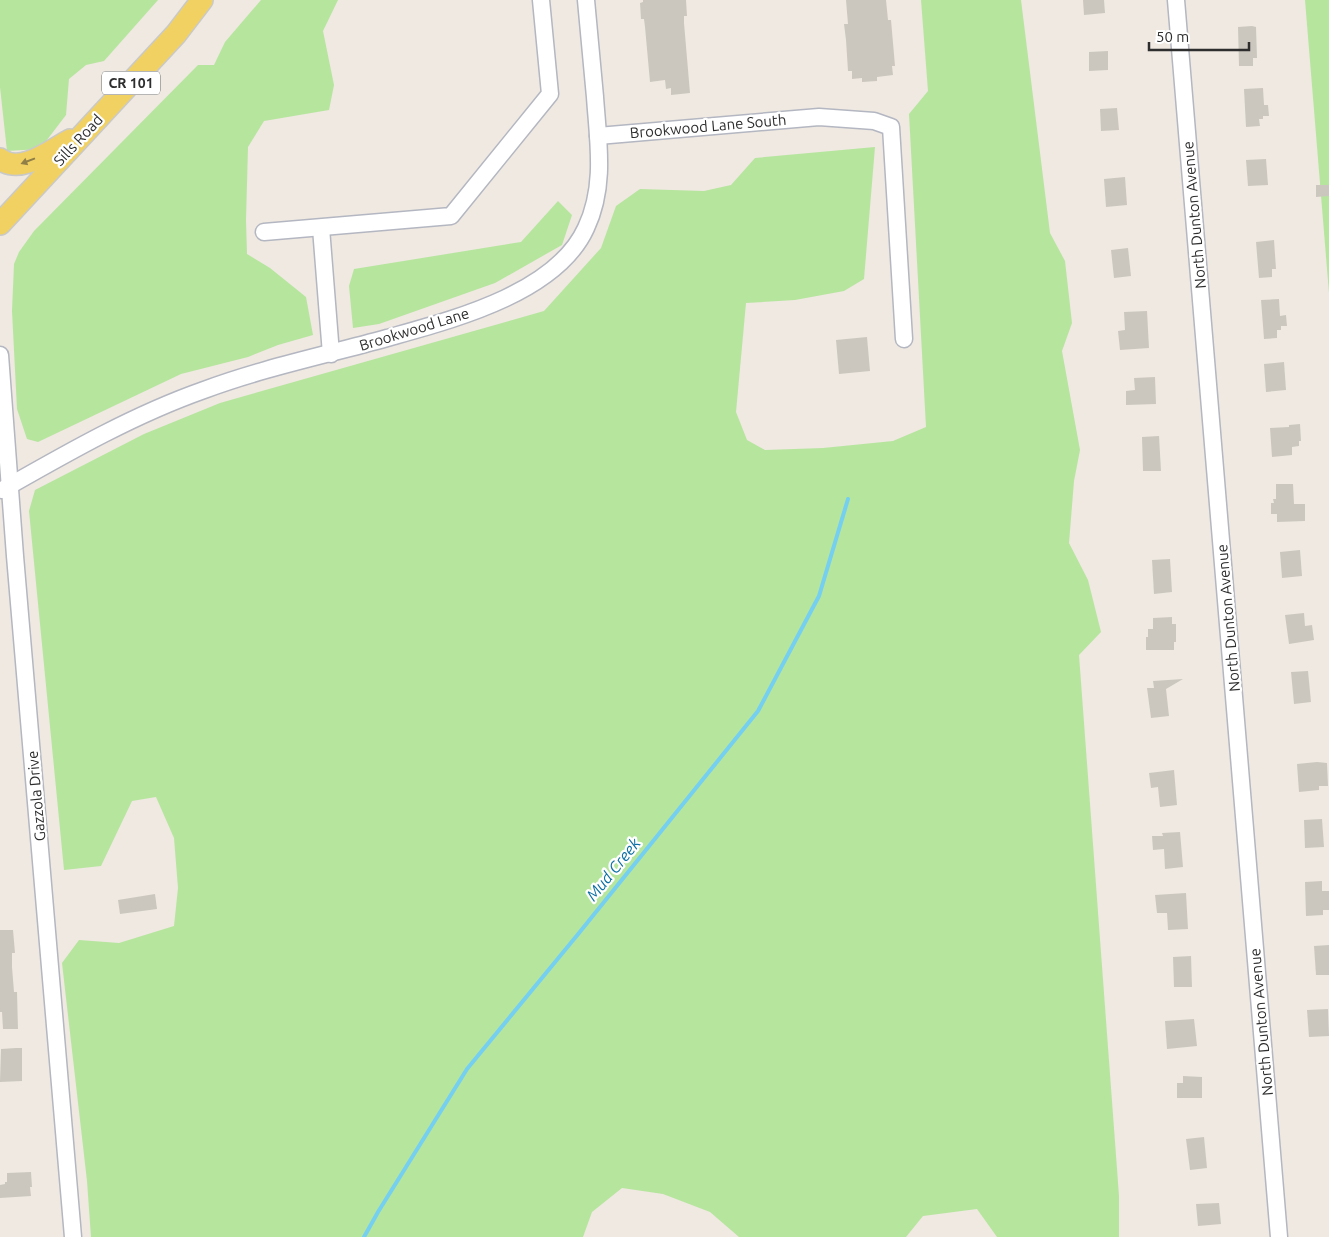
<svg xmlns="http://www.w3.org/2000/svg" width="1329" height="1237" font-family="Ubuntu,sans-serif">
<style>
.green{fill:#b6e59e}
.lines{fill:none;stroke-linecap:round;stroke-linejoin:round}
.stream{stroke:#75cff0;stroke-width:4}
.building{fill:#cbc7bf}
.minor-casing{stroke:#b4b7c1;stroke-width:19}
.major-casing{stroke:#c9c9c9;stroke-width:24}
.minor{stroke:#fff;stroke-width:16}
.major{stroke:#f2d163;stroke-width:21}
.oneway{fill:#908048}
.labels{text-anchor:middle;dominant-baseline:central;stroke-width:4.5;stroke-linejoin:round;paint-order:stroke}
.shield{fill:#fff;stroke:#6d6d6d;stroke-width:1}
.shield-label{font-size:14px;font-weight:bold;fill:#2e2e2e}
.street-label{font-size:15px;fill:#2e2e2e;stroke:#fff}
.water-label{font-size:16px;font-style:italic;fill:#0d6fa3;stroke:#fff}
</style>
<rect width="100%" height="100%" fill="#efe9e1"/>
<!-- green -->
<g class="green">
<polygon points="0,0 158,0 104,61 86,65 69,79 66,115 40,149 7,151 0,87"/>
<polygon points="261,0 338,0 323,31 334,85 329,110 264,121 248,147 246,220 247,254 270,268 306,297 313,335 278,345 248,357 181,374 38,442 27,439 17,409 12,311 14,264 19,252 34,231 198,65 214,65 225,42"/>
<polygon points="921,0 1021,0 1050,233 1065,261 1072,323 1062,351 1080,450 1074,481 1069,543 1088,580 1101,632 1079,655 1119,1196 1119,1237 997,1237 977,1209 923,1216 906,1237 739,1237 710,1212 663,1194 622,1188 592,1212 583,1237 91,1237 87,1181 62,963 79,940 119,943 174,926 178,888 174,838 156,797 132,801 101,866 64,870 29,511 35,490 144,434 220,403 544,311 601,248 616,206 640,189 704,191 731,185 755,158 875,147 864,279 844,291 795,300 746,303 736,412 747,440 765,450 823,448 893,441 926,427 909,114 928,91"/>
<polygon points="1305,0 1329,0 1329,293"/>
<polygon points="558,201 572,215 562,245 495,283 379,324 353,328 349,286 354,269 521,242"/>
</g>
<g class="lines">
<!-- stream -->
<polyline class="stream" points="364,1237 378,1212 467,1069 579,933 758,711 819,596 848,499"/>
</g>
<!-- building -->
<g class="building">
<polygon points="643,0 686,0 687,16 684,16 684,23 690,93 671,95 671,88 666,89 665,80 650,82 645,27 644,19 641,19 640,3 643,2"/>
<polygon points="846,0 886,0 888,20 891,20 895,66 892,66 893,75 877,77 877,81 862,82 862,78 852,79 852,71 848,71 846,40 844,24 848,24"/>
<polygon points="1083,0 1104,0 1105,13 1084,15"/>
<polygon points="1252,26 1256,27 1257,58 1253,58 1253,66 1239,66 1238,27"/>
<polygon points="1108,51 1108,70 1089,71 1089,52"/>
<polygon points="1263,88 1264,105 1268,105 1269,116 1263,116 1263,119 1259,119 1260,126 1246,127 1244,89"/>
<polygon points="1117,108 1119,130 1101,131 1100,109"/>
<polygon points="1266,159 1268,185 1248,186 1246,160"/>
<polygon points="1125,177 1127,205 1106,207 1104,179"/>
<polygon points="1316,185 1329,185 1329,196 1316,197"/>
<polygon points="1274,240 1276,269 1272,269 1272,277 1259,278 1256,242"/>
<polygon points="1128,248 1131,276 1114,278 1111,250"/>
<polygon points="1279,299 1280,316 1286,315 1287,326 1281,326 1281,330 1277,330 1277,338 1264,339 1261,300"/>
<polygon points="1147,311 1149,348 1120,350 1118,331 1125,330 1124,312"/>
<polygon points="867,337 870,371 839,374 836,340"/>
<polygon points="1284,362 1286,390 1266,392 1264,364"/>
<polygon points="1155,377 1156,404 1126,405 1126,391 1135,390 1134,378"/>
<polygon points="1300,424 1301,441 1299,441 1299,446 1292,447 1292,455 1272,457 1270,428 1289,427 1289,425"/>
<polygon points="1159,436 1161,471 1143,471 1142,437"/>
<polygon points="1276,484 1293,484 1294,504 1305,504 1305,521 1277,522 1277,514 1271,514 1271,503 1274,503 1273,499 1276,499"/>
<polygon points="1300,550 1302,576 1282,578 1280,552"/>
<polygon points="1170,559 1172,592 1154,594 1152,560"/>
<polygon points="1304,613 1305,626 1312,625 1314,640 1289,644 1285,615"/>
<polygon points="1172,617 1172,624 1176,624 1176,642 1174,642 1174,650 1146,650 1146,637 1148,637 1148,629 1153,629 1153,618"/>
<polygon points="1308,671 1311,702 1294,704 1291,672"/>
<polygon points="1183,679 1166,689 1169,716 1151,718 1147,688 1154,688 1153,681"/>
<polygon points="1317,762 1327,763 1328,786 1319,786 1319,790 1299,792 1297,764"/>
<polygon points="1174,770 1177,805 1160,807 1158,787 1151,788 1149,773"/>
<polygon points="1322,819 1324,847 1305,848 1304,820"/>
<polygon points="1180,832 1183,867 1165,869 1164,849 1153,850 1152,836 1163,836 1162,833"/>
<polygon points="1322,881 1322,891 1329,891 1329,910 1323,910 1323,915 1306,916 1305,882"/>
<polygon points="1186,893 1188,929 1168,930 1167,913 1157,913 1155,895"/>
<polygon points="155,894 157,909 120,914 118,900"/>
<polygon points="0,930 13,930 15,953 12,953 12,967 14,992 17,992 18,1029 3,1029 2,1012 0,1012"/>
<polygon points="1329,945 1329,975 1316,975 1314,946"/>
<polygon points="1191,956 1192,987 1174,987 1173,957"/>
<polygon points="1328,1009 1329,1036 1309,1037 1307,1010"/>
<polygon points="1194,1019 1197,1046 1167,1049 1165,1021"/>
<polygon points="16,1048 22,1048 22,1081 0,1082 1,1049"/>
<polygon points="1183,1076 1202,1077 1202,1098 1177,1098 1177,1083 1183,1083"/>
<polygon points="1204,1137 1207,1168 1190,1170 1186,1139"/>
<polygon points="31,1172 32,1187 30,1187 31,1196 0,1198 0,1185 5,1184 5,1182 7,1182 7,1173"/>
<polygon points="1219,1203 1221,1224 1198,1226 1196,1204"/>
</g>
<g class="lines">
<!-- minor casing -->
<g class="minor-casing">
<g id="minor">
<polyline points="1176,0 1279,1237"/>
<polyline points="598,136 819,117 874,121 891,127 904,339"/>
<polyline points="321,228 331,354"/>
<polyline points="264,232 451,216 550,94 541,0"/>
<polyline points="0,355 15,556 73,1237"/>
<path d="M2,490C67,453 133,415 204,390C263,368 326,355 387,338C451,320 556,294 586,228C606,186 598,141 595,97C592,65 589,32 586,0"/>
</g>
</g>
<!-- major casing -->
<g class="major-casing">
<g id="major">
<path d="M0,159C21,175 51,150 70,140"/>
<polyline points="0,224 176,34 202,0"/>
</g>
</g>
<!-- minor -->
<use href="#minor" class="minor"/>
<!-- major -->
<use href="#major" class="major"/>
</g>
<!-- one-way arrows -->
<defs><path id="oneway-solid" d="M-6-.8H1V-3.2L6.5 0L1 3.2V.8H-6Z" transform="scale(1.25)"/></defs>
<use class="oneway" href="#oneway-solid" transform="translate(28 161) rotate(159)"/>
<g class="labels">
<!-- shield labels -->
<rect class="shield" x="102" y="71.5" width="58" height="23" rx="4"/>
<g class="shield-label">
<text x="131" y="83">CR 101</text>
</g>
<!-- street labels -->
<g class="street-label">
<text transform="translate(708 126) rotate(-5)">Brookwood Lane South</text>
<text transform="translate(78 140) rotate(-47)">Sills Road</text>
<text transform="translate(1194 215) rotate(-95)">North Dunton Avenue</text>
<text transform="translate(414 329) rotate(-17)">Brookwood Lane</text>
<text transform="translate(1228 618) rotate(-95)">North Dunton Avenue</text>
<text transform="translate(36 796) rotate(-95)">Gazzola Drive</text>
<text transform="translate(1261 1022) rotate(-95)">North Dunton Avenue</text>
</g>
<!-- water labels -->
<g class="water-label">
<text transform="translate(613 869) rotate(-51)">Mud Creek</text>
</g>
</g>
<!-- scale -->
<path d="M1149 42v8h100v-8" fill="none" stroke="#2e2e2e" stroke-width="2.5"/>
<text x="1156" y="42" font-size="15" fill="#2e2e2e" stroke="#ffffff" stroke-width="4" paint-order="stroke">50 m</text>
</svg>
